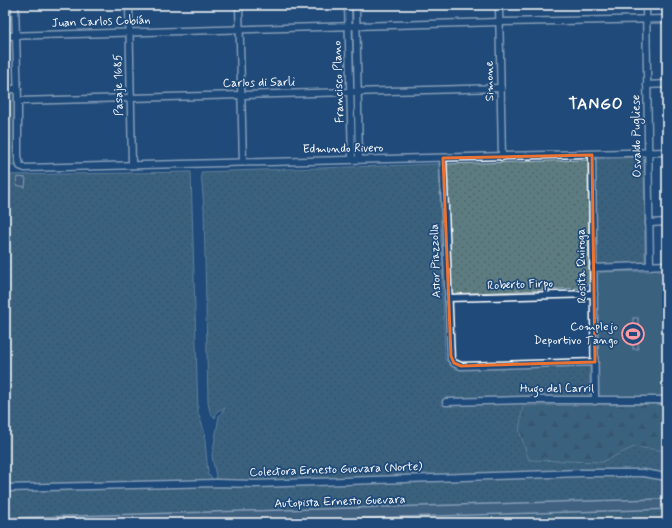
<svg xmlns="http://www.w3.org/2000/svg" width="672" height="528" font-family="Mynerve,sans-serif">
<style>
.grass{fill:url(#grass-dots);stroke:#adbec0}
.forest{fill:url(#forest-firs);stroke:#adbec0}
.park{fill:url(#park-tufts);stroke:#adbec0}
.garden{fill:#5b7c81;stroke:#adbec0}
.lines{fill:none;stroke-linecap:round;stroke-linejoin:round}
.stream{stroke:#8dacc5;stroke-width:2}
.building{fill:#5d6b7d;stroke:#fff}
.minor-casing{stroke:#fff;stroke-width:9}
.highway-casing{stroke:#fff;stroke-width:12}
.minor{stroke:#1f4a7a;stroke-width:6}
.highway{stroke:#6c7d8b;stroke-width:9}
.marked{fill:none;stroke:#eb7230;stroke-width:3;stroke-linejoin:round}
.labels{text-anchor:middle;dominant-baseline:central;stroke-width:3.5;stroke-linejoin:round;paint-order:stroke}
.street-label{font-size:12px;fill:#fff;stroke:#1f4a7a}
.poi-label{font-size:12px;fill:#fff;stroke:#1f4a7a;text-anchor:end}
.district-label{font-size:16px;font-weight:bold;letter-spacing:1px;fill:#fff;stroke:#1f4a7a}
</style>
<defs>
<pattern id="grass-dots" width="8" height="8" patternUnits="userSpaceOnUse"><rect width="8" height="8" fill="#5b7c81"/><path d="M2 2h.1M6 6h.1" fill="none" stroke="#546466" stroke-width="1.8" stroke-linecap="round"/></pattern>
<pattern id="forest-firs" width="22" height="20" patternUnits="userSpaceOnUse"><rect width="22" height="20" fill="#5b7c81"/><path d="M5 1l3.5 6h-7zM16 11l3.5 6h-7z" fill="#546466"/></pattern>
<pattern id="park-tufts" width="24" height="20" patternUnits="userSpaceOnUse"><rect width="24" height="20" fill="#5b7c81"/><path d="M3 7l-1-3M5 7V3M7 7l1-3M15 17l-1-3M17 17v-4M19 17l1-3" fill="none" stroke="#546466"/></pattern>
</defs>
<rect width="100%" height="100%" fill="#1f4a7a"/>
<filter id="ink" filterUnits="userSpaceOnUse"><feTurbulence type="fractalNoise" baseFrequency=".025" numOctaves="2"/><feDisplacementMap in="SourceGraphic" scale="8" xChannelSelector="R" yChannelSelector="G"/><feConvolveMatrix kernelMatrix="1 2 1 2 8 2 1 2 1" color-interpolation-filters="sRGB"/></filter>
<g filter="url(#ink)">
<!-- grass -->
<g class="grass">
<polygon points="642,157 644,159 645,261 642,263 597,265 595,262 596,161 597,159"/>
<polygon points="586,160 588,162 589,282 584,288 452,294 450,289 445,169 446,164"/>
<polygon points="439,164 445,360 450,360 452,365 457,368 587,365 590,367 590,394 587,398 529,396 446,399 667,400 667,523 5,523 5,175 191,172 198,413 204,430 208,473 207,474 217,482 212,456 219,416 225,408 217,411 215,418 210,412 208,403 204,209 201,172"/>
</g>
<!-- forest -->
<polygon class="forest" points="667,404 667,451 634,447 602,462 529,460 519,430 523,406"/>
<!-- park -->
<polygon class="park" points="5,89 18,89 20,166 5,166"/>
<!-- garden -->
<polygon class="garden" points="667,271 667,396 601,397 599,393 597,276 601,272"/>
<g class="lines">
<!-- stream -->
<polyline class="stream" points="630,523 667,522"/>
</g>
<!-- building -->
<g class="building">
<polygon points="17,177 26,178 25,187 16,185"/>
<rect x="633" y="318" width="5" height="31"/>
</g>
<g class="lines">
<!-- minor casing -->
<g class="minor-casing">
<g id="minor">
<polyline points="15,5 18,101 18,156 20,166 25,168 667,152"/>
<polyline points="129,5 132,165"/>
<polyline points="239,5 243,162"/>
<polyline points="348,5 352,159"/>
<polyline points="356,5 359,159"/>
<polyline points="499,5 502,157"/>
<polyline points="646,5 650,266"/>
<polyline points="5,36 499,22 667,19"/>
<polyline points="647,85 667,84"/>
<polyline points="5,89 18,89"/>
<polyline points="18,101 501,88"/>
<polyline points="592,155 595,401"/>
<polyline points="443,158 451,359 454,363 461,366 595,362"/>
<polyline points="649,223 667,222"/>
<polyline points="593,268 667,265"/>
<polyline points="448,298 594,294"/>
<polyline points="446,402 523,400 667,400"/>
<polyline points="5,488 217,483 256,484 581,473 643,473 667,477"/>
</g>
</g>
<!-- highway casing -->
<g class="highway-casing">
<polyline id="highway" points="13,523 667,504"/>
</g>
<!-- minor -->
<use href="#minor" class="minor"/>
<!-- highway -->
<use href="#highway" class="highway"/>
</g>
</g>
<!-- marked area -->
<path d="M0 0H672V528H0ZM592,155L595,362L461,366L454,363L451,356L443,158Z" fill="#1f4a7a" fill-opacity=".55" fill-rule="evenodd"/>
<path class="marked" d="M592,155L595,362L461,366L454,363L451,356L443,158Z"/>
<!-- icons -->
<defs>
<g id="stadium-ring" transform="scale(1.15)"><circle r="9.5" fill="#1f4a7a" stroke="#ff9aa2" stroke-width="1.5"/><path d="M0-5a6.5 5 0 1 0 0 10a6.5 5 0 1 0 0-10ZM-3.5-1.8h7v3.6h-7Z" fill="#ff9aa2"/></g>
</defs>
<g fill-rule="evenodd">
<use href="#stadium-ring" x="633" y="334"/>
</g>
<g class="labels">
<!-- street labels -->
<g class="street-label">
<text transform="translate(101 22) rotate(-2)">Juan Carlos Cobián</text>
<text transform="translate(490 81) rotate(-91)">Simone</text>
<text transform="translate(339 82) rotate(-92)">Francisco Plano</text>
<text transform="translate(259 83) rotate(-1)">Carlos di Sarli</text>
<text transform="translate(119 85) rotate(-91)">Pasaje 1685</text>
<text transform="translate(637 136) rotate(-91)">Osvaldo Pugliese</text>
<text transform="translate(343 149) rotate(-1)">Edmundo Rivero</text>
<text transform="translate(436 261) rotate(-92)">Astor Piazzolla</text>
<text transform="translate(582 266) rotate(-91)">Rosita Quiroga</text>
<text transform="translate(520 285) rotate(-2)">Roberto Firpo</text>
<text x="557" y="389">Hugo del Carril</text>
<text transform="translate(336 470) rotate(-2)">Colectora Ernesto Guevara (Norte)</text>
<text transform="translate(340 502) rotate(-2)">Autopista Ernesto Guevara</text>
</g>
<!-- poi labels -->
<g class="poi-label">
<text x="618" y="327">Complejo<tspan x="618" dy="14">Deportivo Tango</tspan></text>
</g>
<!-- district labels -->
<g class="district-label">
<text x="596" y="104">TANGO</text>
</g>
</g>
<!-- margin -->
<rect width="672" height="528" fill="none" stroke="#1f4a7a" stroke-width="20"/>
<rect x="10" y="10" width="652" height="508" fill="none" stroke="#fff" stroke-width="1.5" filter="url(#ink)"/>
</svg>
